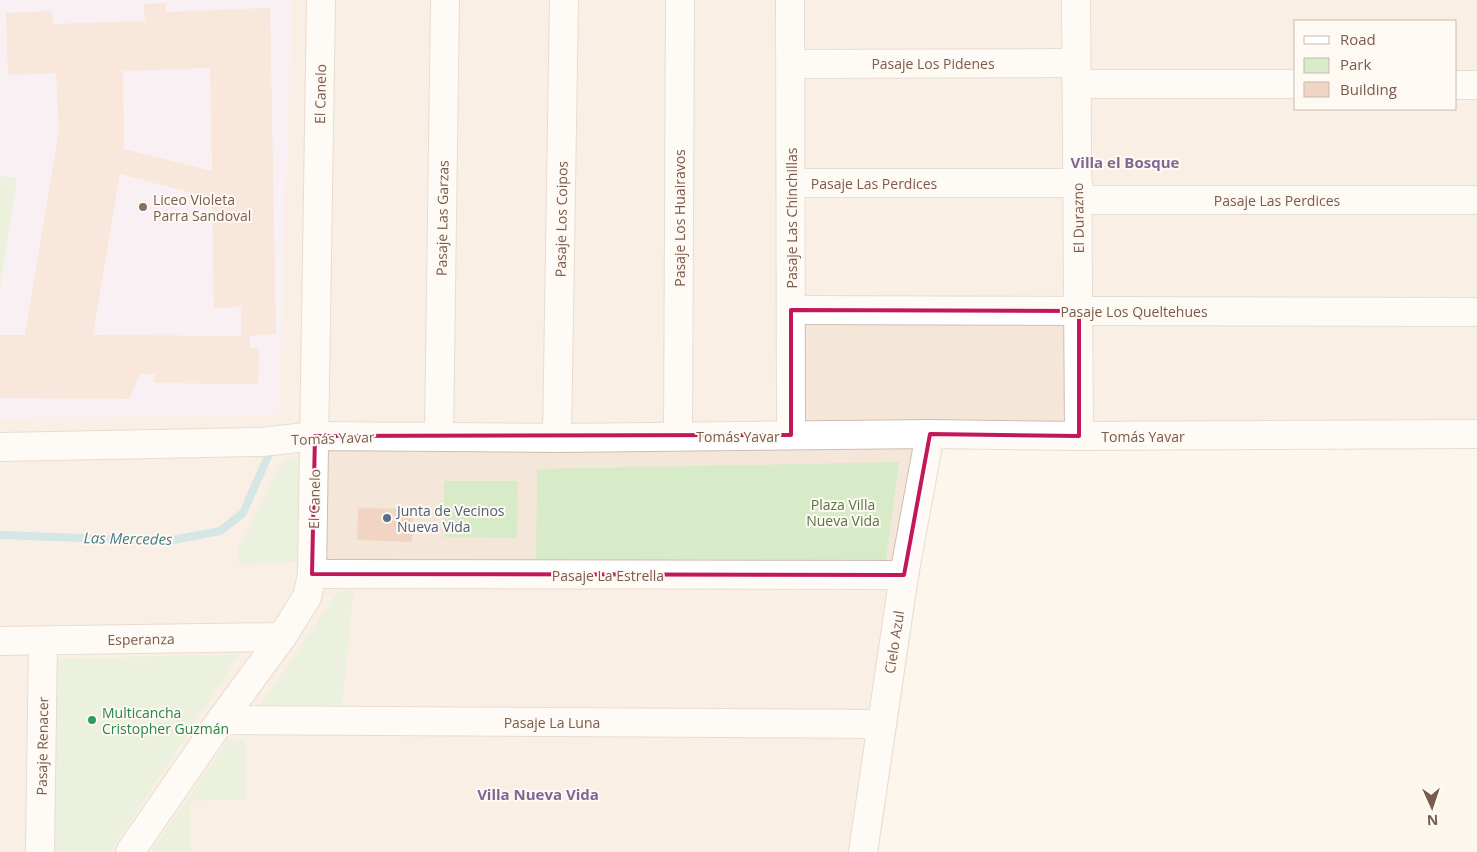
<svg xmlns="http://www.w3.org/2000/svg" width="1477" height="852" font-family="'Open Sans',sans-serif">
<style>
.residential{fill:#f4e7da;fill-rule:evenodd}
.education{fill:#f2e8f9}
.green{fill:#d8ebc9}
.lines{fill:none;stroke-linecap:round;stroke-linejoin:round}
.stream{stroke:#a6d3d9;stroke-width:8}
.building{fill:#f2d4c4;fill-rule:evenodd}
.minor-casing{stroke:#d0bdb0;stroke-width:30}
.minor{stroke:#fff;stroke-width:28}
.marked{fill:none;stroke:#c2185b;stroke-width:4;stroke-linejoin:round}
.education-dot{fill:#8d6e63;stroke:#fff9f3;stroke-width:2}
.service-dot{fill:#5c6f8a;stroke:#fff9f3;stroke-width:2}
.leisure-dot{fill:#2e9e5b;stroke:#fff9f3;stroke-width:2}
.labels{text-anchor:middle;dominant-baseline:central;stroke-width:4;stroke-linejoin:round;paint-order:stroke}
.street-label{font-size:14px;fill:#795b4e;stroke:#fff9f3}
.education-label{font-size:14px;fill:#785e54;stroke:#fff9f3;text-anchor:start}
.park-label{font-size:14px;fill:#547842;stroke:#fff9f3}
.service-label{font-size:14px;fill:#4e5e75;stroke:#fff9f3;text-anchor:start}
.leisure-label{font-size:14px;fill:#27864d;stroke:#fff9f3;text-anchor:start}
.neighbourhood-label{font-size:15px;font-weight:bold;fill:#826694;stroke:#fff9f3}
.water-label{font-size:15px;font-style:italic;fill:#447c84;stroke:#fff9f3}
</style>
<rect width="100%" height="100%" fill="#fdf5ec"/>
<!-- residential -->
<path class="residential" d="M0,0H1477V440L941,431L879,852H0ZM1296,21H1456V109H1296Z"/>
<!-- education -->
<polygon class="education" points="0,0 292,0 279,414 0,419"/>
<!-- green -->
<g class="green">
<polygon points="0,176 17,178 0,288"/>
<polygon points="301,458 299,562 239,565 237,551 283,460"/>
<polygon points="899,462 886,560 536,560 537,469"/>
<polygon points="444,481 518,481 517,538 444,537"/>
<polygon points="354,589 342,706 261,705 338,591"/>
<polygon points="240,654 110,852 54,852 53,659"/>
<polygon points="228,740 245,740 245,800 190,801 191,852 151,852"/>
</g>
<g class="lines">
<!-- stream -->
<polyline class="stream" points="0,535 168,541 220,531 243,513 270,452"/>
</g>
<!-- building -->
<g class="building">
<path d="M166,3V12L270,8L276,334L250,336V348H259L258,384L154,383L155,374H140L129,399L0,398V335H25L59,130L56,73L8,75L6,13L52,11L53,24L145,21L144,4ZM210,68L212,171L124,149L123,71ZM120,174L212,198L214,308L241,307V336L93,335Z"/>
<polygon points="358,508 413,509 412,542 357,540"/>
</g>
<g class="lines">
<!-- minor casing -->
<g class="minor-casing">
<g id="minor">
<polyline points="790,0 791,435"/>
<polyline points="1076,0 1079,436"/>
<polyline points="791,64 1076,63"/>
<polyline points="1077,84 1296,84"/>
<polyline points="1456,85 1477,85"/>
<polyline points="791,183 1078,183"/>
<polyline points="1078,200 1477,200"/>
<polyline points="791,310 1477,312"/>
<polyline points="439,436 445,0"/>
<polyline points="678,436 680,0"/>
<polyline points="557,438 564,0"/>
<polyline points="0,447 262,442 315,436 557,438 930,434 1079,436 1477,434"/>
<polyline points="312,574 904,575"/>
<polyline points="0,641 282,637"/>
<polyline points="221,720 882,724"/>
<polyline points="40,852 43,641"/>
<polyline points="130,852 221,720 282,637 307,597 312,574 321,0"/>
<polyline points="863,852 904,575 930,434"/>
</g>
</g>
<!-- minor -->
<use href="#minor" class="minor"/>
</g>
<!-- marked area -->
<path d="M0 0H1477V852H0ZM791,310L1079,311V436L930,434L904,575L312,574L315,436L791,435Z" fill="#fdf5ec" fill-opacity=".55" fill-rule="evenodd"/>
<path class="marked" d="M791,310L1079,311V436L930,434L904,575L312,574L315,436L791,435Z"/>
<!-- markers -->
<circle class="education-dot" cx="143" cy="207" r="5"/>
<circle class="service-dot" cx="387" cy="518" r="5"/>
<circle class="leisure-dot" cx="92" cy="720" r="5"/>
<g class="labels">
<!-- street labels -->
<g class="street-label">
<text x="933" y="63">Pasaje Los Pidenes</text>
<text transform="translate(320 94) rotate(-89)">El Canelo</text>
<text x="874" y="183">Pasaje Las Perdices</text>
<text x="1277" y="200">Pasaje Las Perdices</text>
<text transform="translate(442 218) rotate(-89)">Pasaje Las Garzas</text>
<text transform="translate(679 218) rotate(-90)">Pasaje Los Huairavos</text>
<text transform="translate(791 218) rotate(-90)">Pasaje Las Chinchillas</text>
<text transform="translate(1078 218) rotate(-91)">El Durazno</text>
<text transform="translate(561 219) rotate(-89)">Pasaje Los Coipos</text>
<text x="1134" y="311">Pasaje Los Queltehues</text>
<text x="738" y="436">Tomás Yavar</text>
<text x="1143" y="436">Tomás Yavar</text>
<text transform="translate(333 438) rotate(-2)">Tomás Yavar</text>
<text transform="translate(314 499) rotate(-89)">El Canelo</text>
<text x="608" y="575">Pasaje La Estrella</text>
<text transform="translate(141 639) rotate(-1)">Esperanza</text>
<text transform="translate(894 642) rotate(-81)">Cielo Azul</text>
<text x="552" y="722">Pasaje La Luna</text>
<text transform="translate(42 746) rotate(-89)">Pasaje Renacer</text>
</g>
<!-- education labels -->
<g class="education-label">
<text x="153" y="199">Liceo Violeta<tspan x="153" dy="16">Parra Sandoval</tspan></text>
</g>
<!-- park labels -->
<g class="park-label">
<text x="843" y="504">Plaza Villa<tspan x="843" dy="16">Nueva Vida</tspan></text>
</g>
<!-- service labels -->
<g class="service-label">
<text x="397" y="510">Junta de Vecinos<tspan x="397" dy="16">Nueva Vida</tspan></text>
</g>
<!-- leisure labels -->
<g class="leisure-label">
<text x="102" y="712">Multicancha<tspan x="102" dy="16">Cristopher Guzmán</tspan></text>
</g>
<!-- neighbourhood labels -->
<g class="neighbourhood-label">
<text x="1125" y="162">Villa el Bosque</text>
<text x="538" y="794">Villa Nueva Vida</text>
</g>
<!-- water labels -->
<g class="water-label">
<text transform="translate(128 538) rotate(1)">Las Mercedes</text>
</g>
</g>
<!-- legend -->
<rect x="1294" y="20" width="162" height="90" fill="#fff9f3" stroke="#c9bab1"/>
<rect x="1304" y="36" width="25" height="8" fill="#ffffff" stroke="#c9bab1"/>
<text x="1340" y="45" font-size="15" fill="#795b4e">Road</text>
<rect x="1304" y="58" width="25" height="15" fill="#d8ebc9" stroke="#c9bab1"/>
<text x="1340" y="70" font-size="15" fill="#795b4e">Park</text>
<rect x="1304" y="82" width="25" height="15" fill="#f2d4c4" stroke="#c9bab1"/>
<text x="1340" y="95" font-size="15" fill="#795b4e">Building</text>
<!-- north arrow -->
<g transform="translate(1432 807) rotate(177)" stroke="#fff9f3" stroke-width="4" paint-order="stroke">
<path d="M0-4L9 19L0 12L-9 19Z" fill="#795b4e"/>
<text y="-8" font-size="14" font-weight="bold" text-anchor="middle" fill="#795b4e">N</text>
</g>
</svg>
